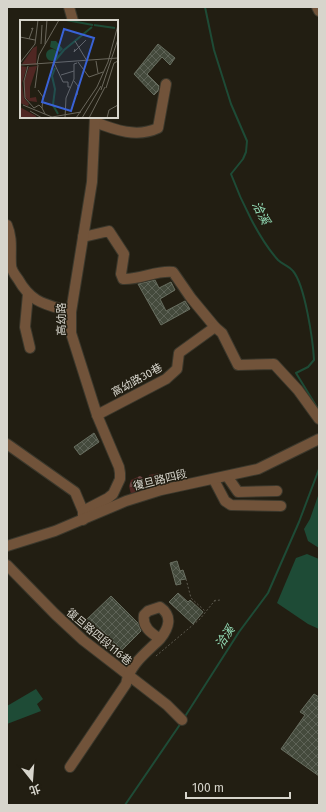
<svg xmlns="http://www.w3.org/2000/svg" width="326" height="812" font-family="'Fira Sans','Noto Sans TC',sans-serif">
<style>
.cemetery{fill:url(#cemetery-stones)}
.water{fill:#1e4b36}
.lines{fill:none;stroke-linecap:round;stroke-linejoin:round}
.stream{stroke:#1e4b36;stroke-width:2}
.building{fill:url(#building-cross-hatch);stroke:#686e60}
.minor-casing{stroke:#3b382c;stroke-width:12}
.path{stroke:#5c594e;stroke-width:1;stroke-dasharray:2 2;stroke-linecap:butt}
.minor{stroke:#71533a;stroke-width:10}
.labels{text-anchor:middle;dominant-baseline:central;stroke-width:3;stroke-linejoin:round;paint-order:stroke}
.street-label{font-size:11px;fill:#d7d5cc;stroke:#221e12}
.water-label{font-size:12px;font-style:italic;fill:#96e1ba;stroke:#221e12}
.inset-river{fill:none;stroke:#1e4b36;stroke-width:2}
.inset-road{fill:none;stroke:#6a675c;stroke-width:1}
.view{fill:#3962d6;fill-opacity:0.15;stroke:#3962d6;stroke-width:2}
.inset-edge{fill:none;stroke:#d7d5cc;stroke-width:2}
</style>
<defs>
<pattern id="cemetery-stones" width="16" height="16" patternUnits="userSpaceOnUse"><rect width="16" height="16" fill="#502723"/><path d="M2 7V4a2 2 0 0 1 4 0v3zM10 15v-3a2 2 0 0 1 4 0v3z" fill="#684542"/></pattern>
<pattern id="building-cross-hatch" width="8" height="8" patternUnits="userSpaceOnUse"><rect width="8" height="8" fill="#444a3c"/><path d="M0 0l8 8M0 8l8-8" fill="none" stroke="#5e6357"/></pattern>
</defs>
<rect width="100%" height="100%" fill="#221e12"/>
<!-- cemetery -->
<g class="cemetery">
<polygon points="160,473 164,478 166,485 149,489 149,475"/>
<polygon points="140,476 145,479 148,489 131,494 129,486 131,480"/>
</g>
<!-- water -->
<g class="water">
<polygon points="319,493 319,548 308,541 304,529 310,519"/>
<polygon points="307,554 319,559 319,629 308,624 277,603 296,558"/>
<polygon points="36,689 43,699 37,704 41,711 7,724 7,706"/>
</g>
<g class="lines">
<!-- stream -->
<g class="stream">
<path d="M205,7L214,50L231,104L247,141L246,152L243,159L231,174C241,201 259,239 278,260C282,264 289,266 293,271C305,285 313,341 314,360L308,367L296,373L318,409"/>
<polyline points="184,718 239,632 268,593 299,522 319,469"/>
<polyline points="125,805 181,723"/>
</g>
</g>
<!-- building -->
<g class="building">
<polygon points="158,44 175,58 170,65 162,57 147,74 159,86 158,91 154,95 134,74"/>
<polygon points="155,280 159,288 171,282 175,290 160,299 166,311 185,301 190,309 161,325 138,284"/>
<polygon points="94,433 99,442 80,455 74,447"/>
<polygon points="177,561 180,571 183,570 186,579 180,580 181,584 176,585 170,563"/>
<polygon points="178,593 188,602 190,600 203,612 193,624 169,602"/>
<polygon points="111,596 138,623 141,631 116,656 83,623"/>
<polygon points="314,694 319,697 319,776 281,749 305,715 300,712"/>
</g>
<g class="lines">
<!-- minor casing -->
<g class="minor-casing">
<g id="minor">
<polyline points="69,7 73,21"/>
<polyline points="317,7 319,11"/>
<path d="M95,122C115,130 137,138 158,128L166,84"/>
<path d="M7,225C13,239 10,251 11,265C11,270 15,275 18,279C32,304 46,304 71,312"/>
<path d="M83,237L109,231L124,254L121,274L123,279C140,280 156,270 173,272L191,298L215,327L222,333L238,365L274,364L298,390L319,419"/>
<polyline points="28,294 25,327 30,348"/>
<polyline points="97,415 166,379 177,369 179,353 215,327"/>
<polyline points="7,444 75,492 83,511"/>
<polyline points="227,476 238,492 277,491"/>
<polyline points="214,480 225,501 231,505 281,506"/>
<polyline points="83,520 83,511 108,498 113,494 120,479 120,473 119,467 97,415 71,333 71,312 92,182 95,117"/>
<polyline points="7,546 55,531 126,501 161,490 258,469 319,439"/>
<polyline points="7,565 55,614 83,640 167,705 182,720"/>
<path d="M70,767L126,684C129,665 147,652 160,639C169,628 173,616 160,607L148,611L144,615C142,627 151,633 160,639"/>
</g>
</g>
<!-- path -->
<g class="path">
<polyline points="186,579 191,598 205,611"/>
<polyline points="214,601 220,600"/>
<polyline points="156,656 200,619 216,599"/>
</g>
<!-- minor -->
<use href="#minor" class="minor"/>
</g>
<g class="labels">
<!-- street labels -->
<g class="street-label">
<text transform="translate(61 319) rotate(-90)">高幼路</text>
<text transform="translate(137 380) rotate(-29)">高幼路30巷</text>
<text transform="translate(160 480) rotate(-14)">復旦路四段</text>
<text transform="translate(99 637) rotate(40)">復旦路四段116巷</text>
</g>
<!-- water labels -->
<g class="water-label">
<text transform="translate(261 213) rotate(63)">洽溪</text>
<text transform="translate(225 637) rotate(-56)">洽溪</text>
</g>
</g>
<!-- overview -->
<g transform="translate(20 20)">
<rect width="98" height="98" fill="#221e12"/>
<path d="M17,26L16,45L2,44L13,28ZM0,46L7,47L2,63L4,78L9,84L8,86L0,83ZM17,46L10,67V78L16,77L17,82L9,81L5,77L4,62L9,47ZM0,87L16,96V98H0Z" fill="#502723"/>
<path d="M31,21H36L43,29L40,32L30,27ZM26 35a6 6 0 1 1 12 0a6 6 0 1 1-12 0Z" fill="#1e4b36"/>
<path class="inset-river" d="M46,0L73,5M74,5L95,8M34,42L44,30L72,7M35,48L32,56L35,69L33,85L38,94"/>
<path class="inset-road" d="M0,17L15,20M9,19L13,8L11,9M55,21L67,41M21,24L22,5M25,24L27,0M55,29L54,32L66,20M76,41L78,53M58,42L69,57L83,52M0,43L15,24L18,0M34,43L43,62H48V67H50M0,45L98,38M17,45L19,35L39,0M8,46L4,61L5,78L14,88L19,85L22,88M41,55L54,51M54,61L58,66L57,75M15,68L18,45M86,68L94,43L98,41M18,70L23,77L22,88L25,94M81,70L98,19M3,85L32,97L61,92M10,91L22,98M45,98L46,78L54,59V44L57,43M56,98L77,67L88,42L98,5M62,98L81,66M69,98L85,67M87,98L89,90L98,85"/>
<path class="view" d="M44,9L74,18L51,91L22,82Z"/>
<rect width="98" height="98" class="inset-edge"/>
</g>
<!-- border -->
<rect width="326" height="812" fill="none" stroke="#d7d5cc" stroke-width="16"/>
<!-- north arrow -->
<g transform="translate(32 780) rotate(163)" stroke="#221e12" stroke-width="3" paint-order="stroke">
<path d="M0-3L7 15L0 10L-7 15Z" fill="#d7d5cc"/>
<text y="-6" font-size="11" font-weight="bold" text-anchor="middle" fill="#d7d5cc">北</text>
</g>
<!-- scale -->
<path d="M186 792v6h104v-6" fill="none" stroke="#d7d5cc" stroke-width="2"/>
<text x="192" y="792" font-size="12" fill="#d7d5cc" stroke="#221e12" stroke-width="3" paint-order="stroke">100 m</text>
</svg>
